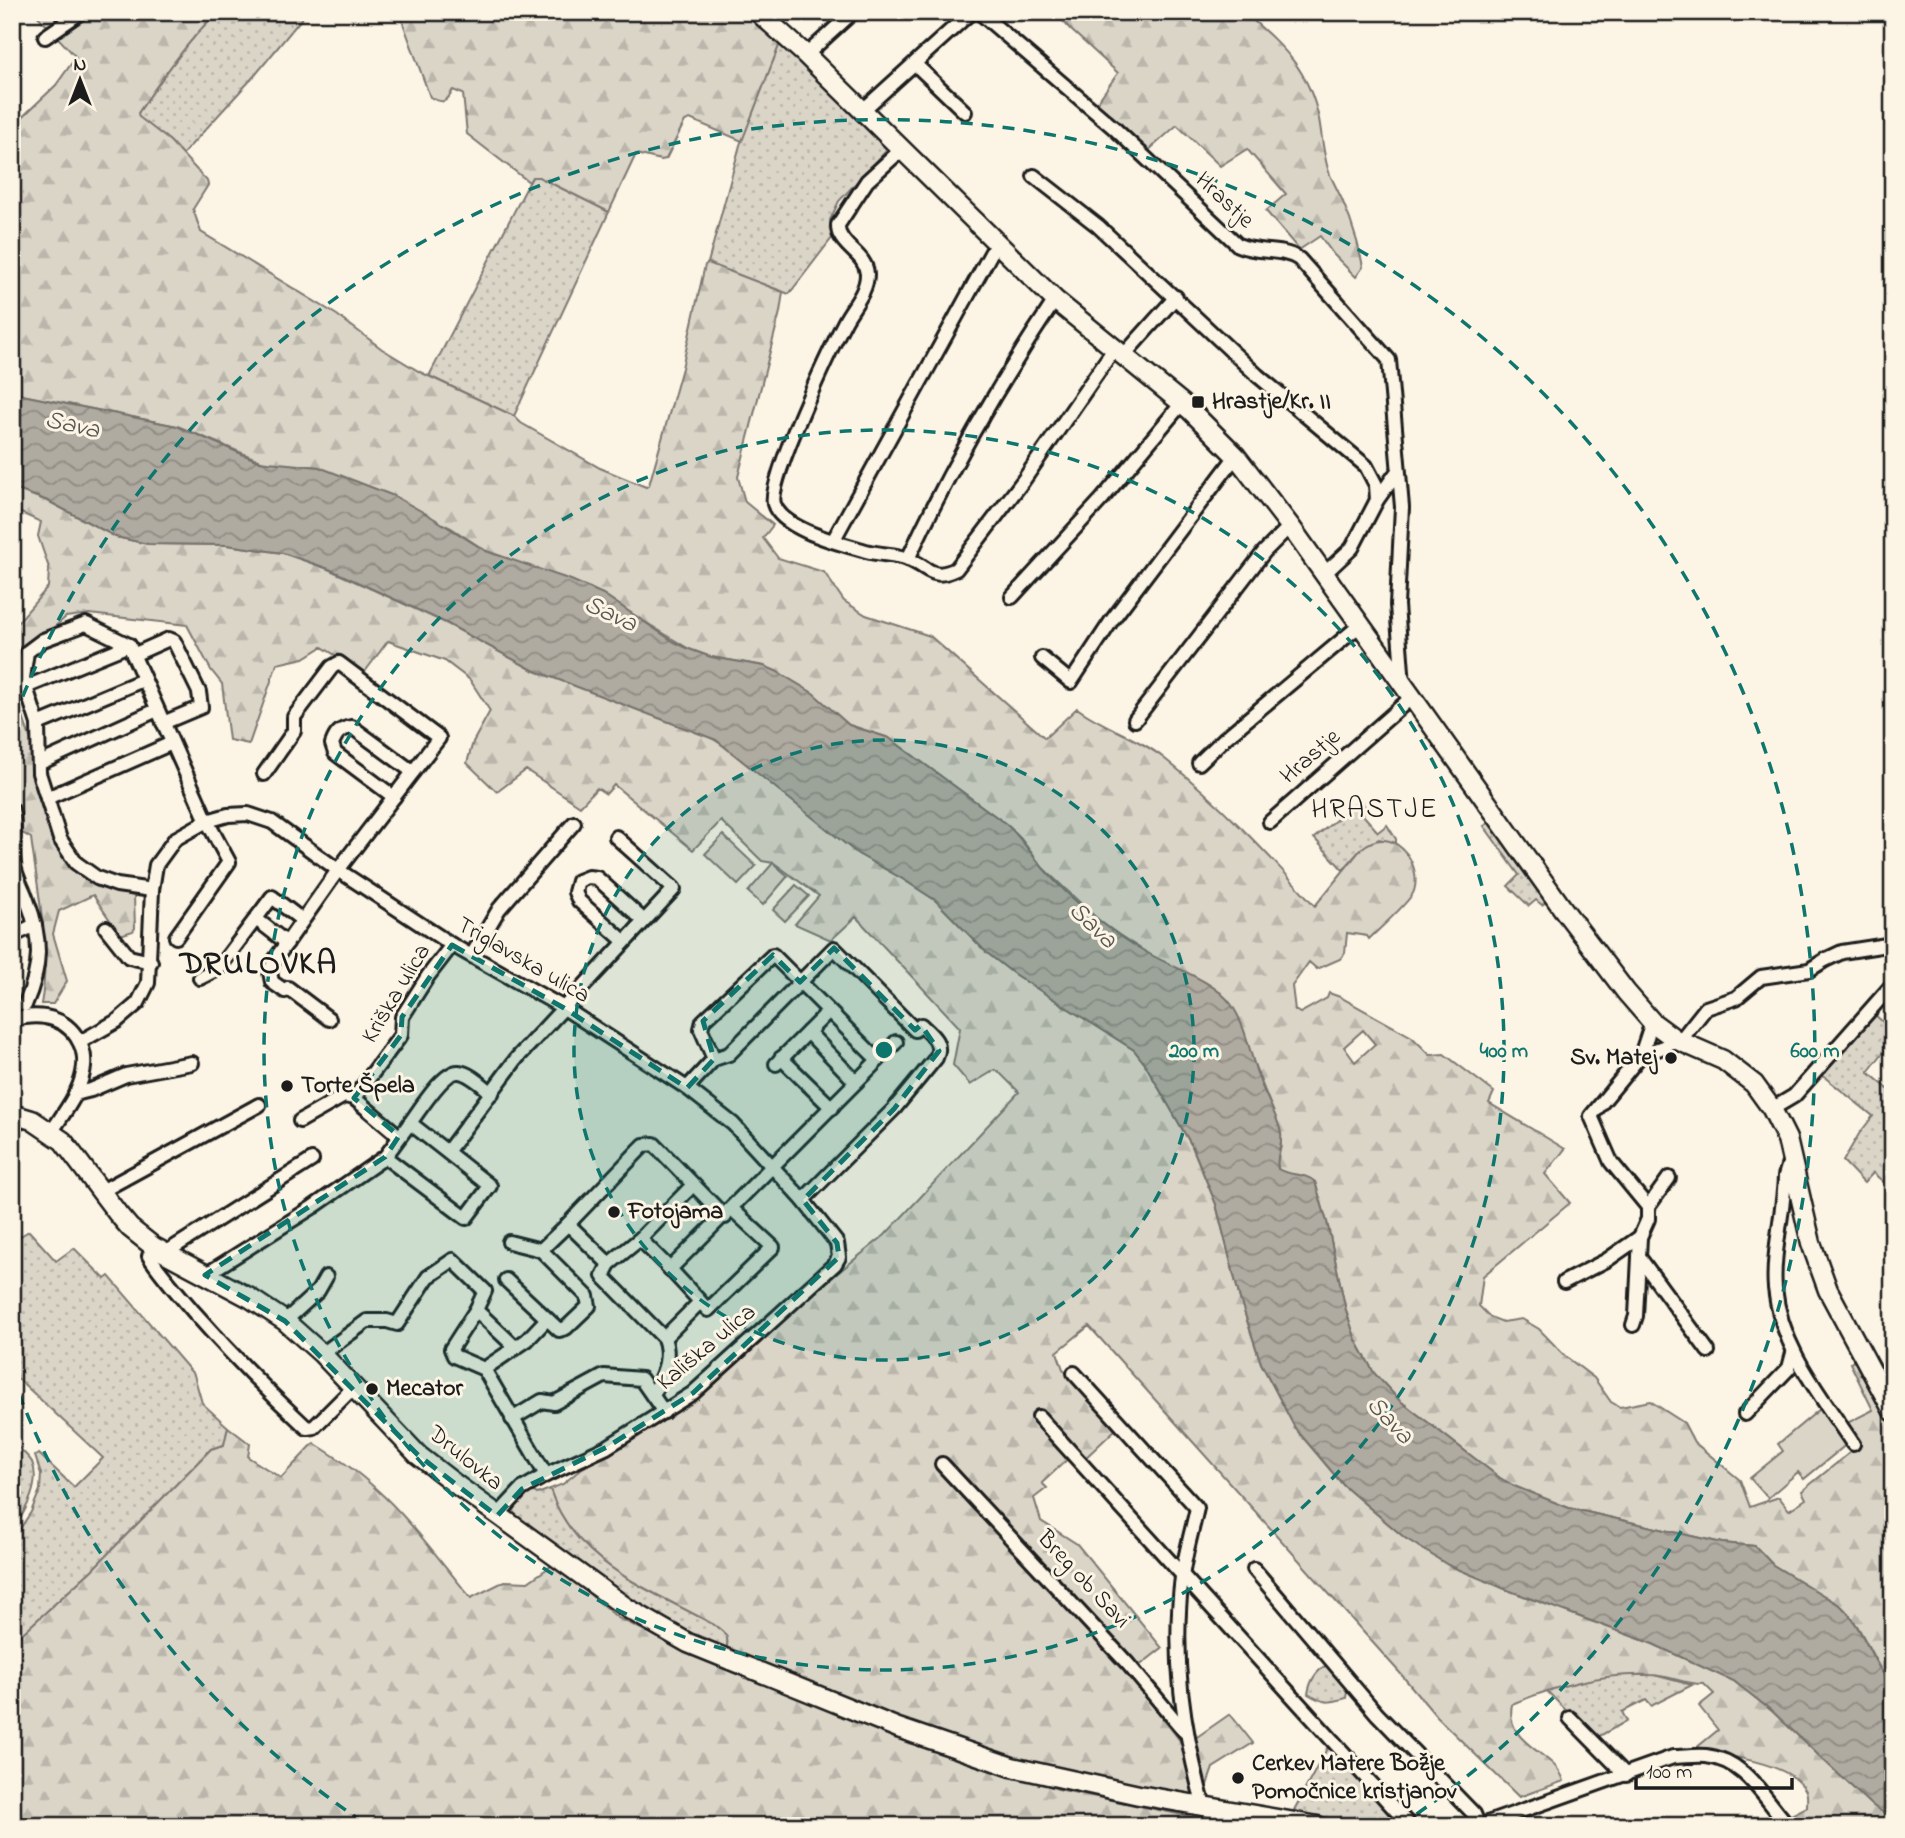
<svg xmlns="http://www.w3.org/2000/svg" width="1905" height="1838" font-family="'Indie Flower',sans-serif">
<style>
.grass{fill:url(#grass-dots);stroke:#7c7872;stroke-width:2}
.forest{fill:url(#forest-firs);stroke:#7c7872;stroke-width:2;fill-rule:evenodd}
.garden{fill:#dbd5c8;stroke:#7c7872;stroke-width:2}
.water{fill:url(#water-waves);stroke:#75726c;stroke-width:2}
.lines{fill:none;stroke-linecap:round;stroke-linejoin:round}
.street-casing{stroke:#1c1c1c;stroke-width:18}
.secondary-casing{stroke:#1c1c1c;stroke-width:23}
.street{stroke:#fcf5e5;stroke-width:12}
.secondary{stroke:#fcf5e5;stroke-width:18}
.marked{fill:#0f766e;fill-opacity:0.2;stroke:#0f766e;stroke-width:5;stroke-dasharray:14 9;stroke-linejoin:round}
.ring{fill:none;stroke:#0f766e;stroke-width:3.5;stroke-dasharray:12 9}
.poi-dot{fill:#1c1c1c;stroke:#fcf5e5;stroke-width:2.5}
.labels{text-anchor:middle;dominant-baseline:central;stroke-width:6;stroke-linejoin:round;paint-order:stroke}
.street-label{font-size:24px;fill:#1c1c1c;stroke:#fcf5e5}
.poi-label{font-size:24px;font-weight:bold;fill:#1c1c1c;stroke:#fcf5e5;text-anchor:start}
.water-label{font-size:26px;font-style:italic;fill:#575551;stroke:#fcf5e5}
.quarter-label{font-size:28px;letter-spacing:2px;fill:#1c1c1c;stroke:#fcf5e5}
.district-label{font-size:32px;font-weight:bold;letter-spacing:2px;fill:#1c1c1c;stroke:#fcf5e5}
.centre{fill:#0f766e;stroke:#fcf5e5;stroke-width:3.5}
.ring-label{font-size:21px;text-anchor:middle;font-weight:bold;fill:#0f766e;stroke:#fcf5e5;stroke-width:6;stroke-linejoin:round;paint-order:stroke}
</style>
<defs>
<pattern id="grass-dots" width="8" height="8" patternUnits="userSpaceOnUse" patternTransform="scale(1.75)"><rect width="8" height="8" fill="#dbd5c8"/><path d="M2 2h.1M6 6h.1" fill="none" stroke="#bbb6ab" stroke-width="1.8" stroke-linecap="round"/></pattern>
<pattern id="forest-firs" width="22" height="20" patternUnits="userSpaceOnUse" patternTransform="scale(1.75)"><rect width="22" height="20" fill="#dbd5c8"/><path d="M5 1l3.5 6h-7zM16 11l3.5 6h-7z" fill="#bbb6ab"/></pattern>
<pattern id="water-waves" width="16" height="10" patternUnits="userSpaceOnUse" patternTransform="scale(1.75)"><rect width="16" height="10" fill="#b0aba1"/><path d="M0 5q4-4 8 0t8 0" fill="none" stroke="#8e8a82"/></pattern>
</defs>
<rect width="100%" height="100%" fill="#fcf5e5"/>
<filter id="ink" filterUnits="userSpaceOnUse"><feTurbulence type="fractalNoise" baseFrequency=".0143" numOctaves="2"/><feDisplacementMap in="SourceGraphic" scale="14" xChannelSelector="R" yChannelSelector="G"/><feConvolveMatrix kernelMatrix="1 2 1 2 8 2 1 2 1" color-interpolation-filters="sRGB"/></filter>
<g filter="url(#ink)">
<!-- grass -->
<g class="grass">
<path d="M217,12H307L256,74L182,155L170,141L138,117V113C162,78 187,42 217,12Z"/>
<polygon points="780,43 886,148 886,151 839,201 830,220 832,238 789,294 708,263 740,145"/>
<polygon points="532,177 539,177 609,212 514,416 429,376"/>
<polygon points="1360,800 1366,808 1363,815 1378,832 1387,825 1396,839 1396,843 1379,839 1361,849 1343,870 1314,838"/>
<polygon points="1490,822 1547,901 1542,905 1536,900 1529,906 1508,886 1519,875 1484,826"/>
<polygon points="1874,1014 1893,1031 1893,1040 1868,1072 1893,1093 1892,1189 1873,1173 1864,1183 1843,1161 1859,1134 1873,1116 1822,1075"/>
<polygon points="29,1231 56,1261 74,1248 105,1279 109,1276 194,1375 202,1403 228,1427 224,1445 211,1449 92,1570 12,1643 12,1541 31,1512 40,1490 41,1474 35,1456 39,1454 74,1487 103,1458 12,1373 12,1241"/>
<path d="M12,1441C18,1448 28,1455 32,1462C42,1485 23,1514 12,1533Z"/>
<path d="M550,1489C575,1565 652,1590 716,1626C726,1634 730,1637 726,1650L691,1635L630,1602L523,1523L514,1513L515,1504L527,1493L533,1491L537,1494Z"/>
<path d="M1331,1663L1348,1683L1346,1698C1328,1703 1325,1704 1308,1694C1310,1680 1317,1669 1331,1663Z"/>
<polygon points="1623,1675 1654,1675 1692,1685 1651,1706 1646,1700 1622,1712 1627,1721 1594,1739 1546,1690 1598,1677"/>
<polygon points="1331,1741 1407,1826 1332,1826 1315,1821 1310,1815 1294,1810"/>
</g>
<!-- forest -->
<g class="forest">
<path d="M34,12H217C187,42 162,78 138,113L139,117L170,141L207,181L208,185L193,209L201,232L337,315L382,349L420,372L514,416L521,423L600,468L646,487L649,485L682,368L705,265L708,263L783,292L780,312L738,477L745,502L773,525L763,538L778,558L824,572L844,601L866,615L930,636L1045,738L1077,708C1104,728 1138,737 1165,759C1220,803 1268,854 1315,906L1361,849C1392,822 1423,862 1414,891C1411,901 1378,930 1369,939L1367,936L1347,933L1345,953L1340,959L1317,969L1309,962L1292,986L1295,1010L1300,1013L1327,998L1329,993L1340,997L1412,1037L1430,1055L1444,1054L1494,1092L1489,1103L1565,1149L1545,1174L1570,1203L1483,1276L1479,1306L1490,1317L1503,1322L1522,1319L1539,1329L1565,1356L1594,1378L1611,1402L1620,1407L1650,1401L1684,1423L1694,1442L1740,1480L1750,1507L1779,1497L1789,1510L1806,1499L1802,1491L1858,1446L1843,1425L1873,1410L1850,1363L1857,1360L1893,1425V1686C1871,1662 1865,1628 1841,1606L1773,1565L1755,1546L1722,1543L1569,1508L1514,1486L1500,1478L1399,1400L1374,1373L1356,1340L1346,1311L1327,1222L1315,1182C1302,1175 1290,1177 1278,1169L1277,1163L1281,1146L1280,1129L1252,1059L1221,993L1146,953L1105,926L1043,868L1018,835L1006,824L889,738L849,725L764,666L711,657L689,649L590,588L486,551L451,528L319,467L266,463L177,426L12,393V127L56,85L76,57ZM1363,1030L1375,1044L1355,1062L1344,1047Z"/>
<path d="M399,12H745L780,43L742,141L690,119L685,121L666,159L661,160L636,154L609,212L539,177H532L529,182L467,134L463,94L453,90C447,103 442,104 430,97Z"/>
<path d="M1055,12H1244C1282,46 1308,67 1319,119C1322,135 1324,163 1331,177C1346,205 1357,235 1363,267L1356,277L1334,255L1320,236L1299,250L1266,211L1286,194L1247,149L1220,166L1177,125L1147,152L1095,105L1118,73L1070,29Z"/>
<path d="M12,488L48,501L116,537L148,544L227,545L283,553L328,569L446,623L533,670L702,732L729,749L858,854L901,878L935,900L986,952L1014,974L1134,1050L1145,1064L1192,1146L1216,1204L1240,1299L1261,1363L1295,1428L1344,1486L1405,1538L1505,1589L1653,1644L1735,1682L1772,1711L1869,1803L1893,1819V1826H1794L1787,1817L1807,1807C1807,1801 1808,1795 1806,1791C1791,1762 1720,1753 1690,1753L1718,1730L1699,1706L1714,1694L1704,1684C1685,1685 1669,1675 1650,1675C1601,1673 1556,1686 1512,1704C1504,1746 1555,1751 1564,1781L1519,1797L1436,1716L1400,1673L1089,1326L1057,1352L1063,1369L1117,1428L1081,1462L1074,1453L1042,1483L1047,1488L1034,1498L1041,1521L1077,1544L1162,1648L1129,1674L1184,1746L1230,1714L1253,1743L1213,1768L1202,1799C1129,1783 1056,1772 984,1751C898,1726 810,1684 726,1650C730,1637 726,1634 716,1626C653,1590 575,1565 550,1489L563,1484L581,1469L668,1418L707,1387L799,1304L885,1235L1019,1092L998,1071L995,1070L970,1085L953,1065L960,1028L856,917L831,940L795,924L819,896L774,863L762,861L721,821L693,850L614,785L606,794L597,788L580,806L526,770L497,792L467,763L473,742L490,711L470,680L445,661L388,641L364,673L322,647L304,658L277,664L249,744L229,740L222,684L211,670L187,625L89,614L66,617L19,657L12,652V629L48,587L49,568L38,536L41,522L12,509Z"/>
<path d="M12,699L23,717L31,741L36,774L56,843L71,868L97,887L134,896L135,928L133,931L120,935L93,895L59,911L53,934L67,981L53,1004H41C51,950 38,893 31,838L17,830L12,796Z"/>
<path d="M228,1427L250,1444L248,1457L281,1478L314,1443C336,1457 356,1470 375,1488C411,1520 440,1561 471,1598L505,1581L528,1582L554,1564L618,1618L706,1660L888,1731L1058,1789L1202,1819L1259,1826H12V1643L92,1570L211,1449L224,1445Z"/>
</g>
<!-- garden -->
<g class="garden">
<polygon points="723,835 756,866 738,885 705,854"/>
<polygon points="773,863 788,876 763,905 748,892"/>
<polygon points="796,885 809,896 785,921 773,910"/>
<polygon points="1820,1409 1848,1443 1804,1479 1798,1472 1768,1498 1750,1478 1783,1451 1778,1444"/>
</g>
<!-- water -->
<path class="water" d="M12,393L177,426L258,461L319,467L394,496L430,516L486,551L571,580L603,594L674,642L689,649L711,657L764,666L776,671L813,693L849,725L889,738L1006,824C1021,837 1030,853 1043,868C1071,900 1109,931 1146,952C1171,967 1214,980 1231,1004C1246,1025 1250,1055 1259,1079C1265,1096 1277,1114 1281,1133C1283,1145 1275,1156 1278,1169C1291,1177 1305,1172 1315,1182L1327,1222L1346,1311L1356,1340L1374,1373L1399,1400L1500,1478L1514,1486L1569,1508L1722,1543L1755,1546L1773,1565L1841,1606C1865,1629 1870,1662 1893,1686V1819L1869,1803L1772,1711L1735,1682L1653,1644L1505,1589L1448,1565L1405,1538L1344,1486L1295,1428L1261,1363L1240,1299L1216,1204L1192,1146L1145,1064L1134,1050L1014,974L986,952L935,900L901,878L858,854L716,740L533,670L446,623L329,569L283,553L227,545L148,544L116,537L48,501L12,488Z"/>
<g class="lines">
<!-- street casing -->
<g class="street-casing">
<g id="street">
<path d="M979,12L1114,128L1238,245C1258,254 1280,247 1299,259L1389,360L1402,507L1397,605L1403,685"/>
<polyline points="45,37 81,12"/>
<polyline points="806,55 853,12"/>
<polyline points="915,64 965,112"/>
<polyline points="862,111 971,12"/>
<path d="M901,150L867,181L838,225C838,228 838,232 840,235C846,249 866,256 867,274C867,292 853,306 845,321C831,348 767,482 774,504C782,530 843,544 866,551C880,555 896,554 908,559C929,567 931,581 956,569L1023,481L1114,349"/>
<polyline points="1034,176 1098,226 1257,375 1366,466 1376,485 1377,500"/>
<polyline points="1123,356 1176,297"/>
<polyline points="833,541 996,244"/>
<path d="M908,559C950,468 1000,382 1055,300"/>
<polyline points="1324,574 1352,548 1377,500 1397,472"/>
<polyline points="1012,597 1102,499 1182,403"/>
<polyline points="133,655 169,639 174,641 199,692 201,707 163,723"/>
<polyline points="1042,658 1071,682 1112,620 1236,456"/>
<polyline points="26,687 129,645"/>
<polyline points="1135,720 1264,552 1290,526"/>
<polyline points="38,724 143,680"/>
<polyline points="40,763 157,710"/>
<polyline points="1199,763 1224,739 1360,625"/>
<polyline points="264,774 294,731 294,717 332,667 339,663 439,738 338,870 274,961 270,972 272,982 285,991 288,988 329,1019"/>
<path d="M394,797L335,753L332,744C336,733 340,729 352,727L413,772"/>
<polyline points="47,798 172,743"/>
<path d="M12,810C17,829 11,846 14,864C15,876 23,888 27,900C42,939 42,966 25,1005"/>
<polyline points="1270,822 1412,697"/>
<polyline points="152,890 117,885 97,878 76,863 60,839 39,773 38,724 23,678 27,652 43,640 86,624 129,645 207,821 229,862 176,937"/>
<polyline points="256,919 287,943"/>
<polyline points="106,928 129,957 151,962"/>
<polyline points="12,936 35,925"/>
<polyline points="624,941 579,901 575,892 578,881 588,877 597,878 643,920"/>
<polyline points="472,955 499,909 574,823"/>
<polyline points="200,978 218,969 272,897 302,920"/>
<path d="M12,1019C23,1017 34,1015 45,1017C72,1021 89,1047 83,1073C79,1094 63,1114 52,1131"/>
<polyline points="1652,1022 1641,1055 1591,1116 1611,1162 1648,1207 1648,1219 1640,1237 1639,1257 1708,1351"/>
<polyline points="808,1032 856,1082"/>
<polyline points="80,1042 117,1021 138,1003 148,983 152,890 156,865 175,839 207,821 228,815 248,814 272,822 338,870 452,945 564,1008 687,1088 733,1124 803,1200 837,1243 839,1257 835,1264 693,1393 607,1447 546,1475 522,1489 497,1516"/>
<polyline points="1679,1042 1706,1008 1736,998 1761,977 1809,970 1825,960 1842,952 1893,944"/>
<polyline points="1641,1055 1666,1046 1675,1039"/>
<polyline points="781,1058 832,1108"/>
<polyline points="714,1059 701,1029 703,1021 773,955 878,1060"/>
<polyline points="776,1064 828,1012"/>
<path d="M687,1088L714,1059L729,1054L834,948L915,1030L921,1025C932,1035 943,1043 936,1058L894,1109L803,1200"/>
<polyline points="75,1094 91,1090 126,1075 192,1063"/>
<polyline points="354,1098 399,1136"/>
<polyline points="1772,1109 1794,1096 1893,984"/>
<polyline points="300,1121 344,1096 354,1098 401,1035 402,1017 428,976 452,945"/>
<path d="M410,1123C419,1111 444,1070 459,1072C470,1073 483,1086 492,1093"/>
<polyline points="447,1152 490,1186 466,1218 385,1157 410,1123 447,1152 517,1058 674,889 616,837"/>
<path d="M1790,1160L1785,1176C1784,1211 1772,1255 1775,1288C1781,1349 1821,1395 1853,1444"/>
<polyline points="100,1192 259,1105"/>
<polyline points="1648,1207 1669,1178"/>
<polyline points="640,1239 693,1185"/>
<polyline points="509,1242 541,1250"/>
<path d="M154,1247L149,1256C162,1276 178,1293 193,1311C229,1352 267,1391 307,1428L314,1427L354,1387"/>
<polyline points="541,1250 568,1224"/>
<polyline points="165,1253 312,1160"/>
<polyline points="609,1264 568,1224 644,1145 654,1144 725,1217"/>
<polyline points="670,1269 708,1310 773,1247 732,1209"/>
<polyline points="205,1275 313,1207 385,1157"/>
<polyline points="506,1280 559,1330 566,1328 589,1306 587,1296 541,1250"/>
<polyline points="1564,1282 1607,1260 1640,1237"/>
<polyline points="700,1302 664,1338 603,1276 609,1264 640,1239 670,1269 896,1042"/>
<polyline points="476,1310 515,1347"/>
<polyline points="285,1321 318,1291 326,1277"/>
<polyline points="1633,1325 1636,1316 1639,1257"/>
<polyline points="322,1354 367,1321 387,1321 397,1324 428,1277 453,1260 485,1291 476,1310 451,1349 454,1356 484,1369 546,1475"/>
<polyline points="484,1369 527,1340 546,1320"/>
<path d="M1074,1373L1197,1508C1192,1531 1185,1554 1182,1577C1172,1658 1183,1729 1204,1807"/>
<path d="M653,1396C662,1375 672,1360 664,1338"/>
<polyline points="1745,1414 1789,1368 1793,1353"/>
<polyline points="1039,1417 1410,1826"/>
<polyline points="512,1419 542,1401 554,1403 604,1376 641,1379 664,1412"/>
<polyline points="942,1464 1128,1664 1185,1732"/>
<polyline points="1254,1569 1377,1714 1474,1814 1479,1826"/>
<polyline points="1570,1718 1626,1775"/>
<path d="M1479,1826L1673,1757C1683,1757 1695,1755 1706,1756C1746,1760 1764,1799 1789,1826"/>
</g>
</g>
<!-- secondary casing -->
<g class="secondary-casing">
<g id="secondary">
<polyline points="758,12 806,55 1055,300 1189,409 1236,456 1290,526 1563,909 1626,992 1652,1022 1675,1039 1723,1060 1754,1084 1772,1109 1787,1139 1811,1243 1828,1290 1893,1411"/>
<polyline points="12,1114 32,1120 63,1141 118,1214 130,1228 154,1247 250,1298 285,1321 322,1354 418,1455 458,1486 627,1608 688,1643 898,1728 1012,1767 1139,1795 1318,1826"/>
</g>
</g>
<!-- street -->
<use href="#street" class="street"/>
<!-- secondary -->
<use href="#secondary" class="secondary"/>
</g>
</g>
<!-- marked area -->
<path class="marked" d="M452,945L564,1008L687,1088L714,1059L703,1021L773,955L800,982L834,948L915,1030L921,1025L939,1051L894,1109L803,1200L837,1243L839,1257L693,1393L607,1447L522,1489L497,1516L418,1455L285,1321L205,1275L385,1157L399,1136L354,1098L401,1035L402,1017Z"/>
<!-- distance rings -->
<circle cx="884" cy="1050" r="310" fill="#0f766e" fill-opacity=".12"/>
<g class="ring">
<circle cx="884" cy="1050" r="310"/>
<circle cx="884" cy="1050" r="620"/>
<path d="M363 1822A931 931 0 0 1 15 1384M15 716A931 931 0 1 1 1405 1822"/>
</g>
<!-- markers -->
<g class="poi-dot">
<rect x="1191" y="395" width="14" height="14" rx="3.5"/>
<circle cx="1671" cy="1058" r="7"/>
<circle cx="287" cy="1086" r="7"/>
<circle cx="614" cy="1212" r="7"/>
<circle cx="372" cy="1389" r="7"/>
<circle cx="1238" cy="1778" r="7"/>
</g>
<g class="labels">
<!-- street labels -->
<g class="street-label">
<text transform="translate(1224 201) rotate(43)">Hrastje</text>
<text transform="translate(1311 757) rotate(-41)">Hrastje</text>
<text transform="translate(523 961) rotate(30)">Triglavska ulica</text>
<text transform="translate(397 994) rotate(-59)">Kriška ulica</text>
<text transform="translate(707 1348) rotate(-40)">Kališka ulica</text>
<text transform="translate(465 1459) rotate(39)">Drulovka</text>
<text transform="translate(1083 1580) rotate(47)">Breg ob Savi</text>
</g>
<!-- poi labels -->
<g class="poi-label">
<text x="1212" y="402">Hrastje/Kr. II</text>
<text x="1657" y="1058" text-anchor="end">Sv. Matej</text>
<text x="301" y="1086">Torte Špela</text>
<text x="628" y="1212">Fotojama</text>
<text x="386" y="1389">Mecator</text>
<text x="1252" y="1764">Cerkev Matere Božje<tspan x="1252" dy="28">Pomočnice kristjanov</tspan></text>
</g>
<!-- water labels -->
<g class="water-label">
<text transform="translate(72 426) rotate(13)">Sava</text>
<text transform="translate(610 615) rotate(25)">Sava</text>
<text transform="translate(1092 926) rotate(44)">Sava</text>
<text transform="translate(1389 1421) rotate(47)">Sava</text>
</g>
<!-- quarter labels -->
<g class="quarter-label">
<text x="1375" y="810">HRASTJE</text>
</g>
<!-- district labels -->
<g class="district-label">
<text x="259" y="965">DRULOVKA</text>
</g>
</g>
<circle cx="884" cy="1050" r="10" class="centre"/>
<g class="ring-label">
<text x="1194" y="1057">200 m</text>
<text x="1504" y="1057">400 m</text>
<text x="1815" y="1057">600 m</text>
</g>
<!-- margin -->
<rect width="1905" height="1838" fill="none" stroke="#fcf5e5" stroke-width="42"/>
<rect x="21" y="21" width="1863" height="1796" fill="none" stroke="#1c1c1c" stroke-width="2.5" filter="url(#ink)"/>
<!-- north arrow -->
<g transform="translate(80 80)" stroke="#fcf5e5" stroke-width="5" paint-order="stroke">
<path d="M0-5L12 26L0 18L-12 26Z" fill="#1c1c1c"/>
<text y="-10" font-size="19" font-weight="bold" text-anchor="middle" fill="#1c1c1c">N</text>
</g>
<!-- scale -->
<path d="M1636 1778v10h156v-10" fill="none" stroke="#1c1c1c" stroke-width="3.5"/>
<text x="1646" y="1778" font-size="21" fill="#1c1c1c" stroke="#fcf5e5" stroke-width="5" paint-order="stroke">100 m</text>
</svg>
